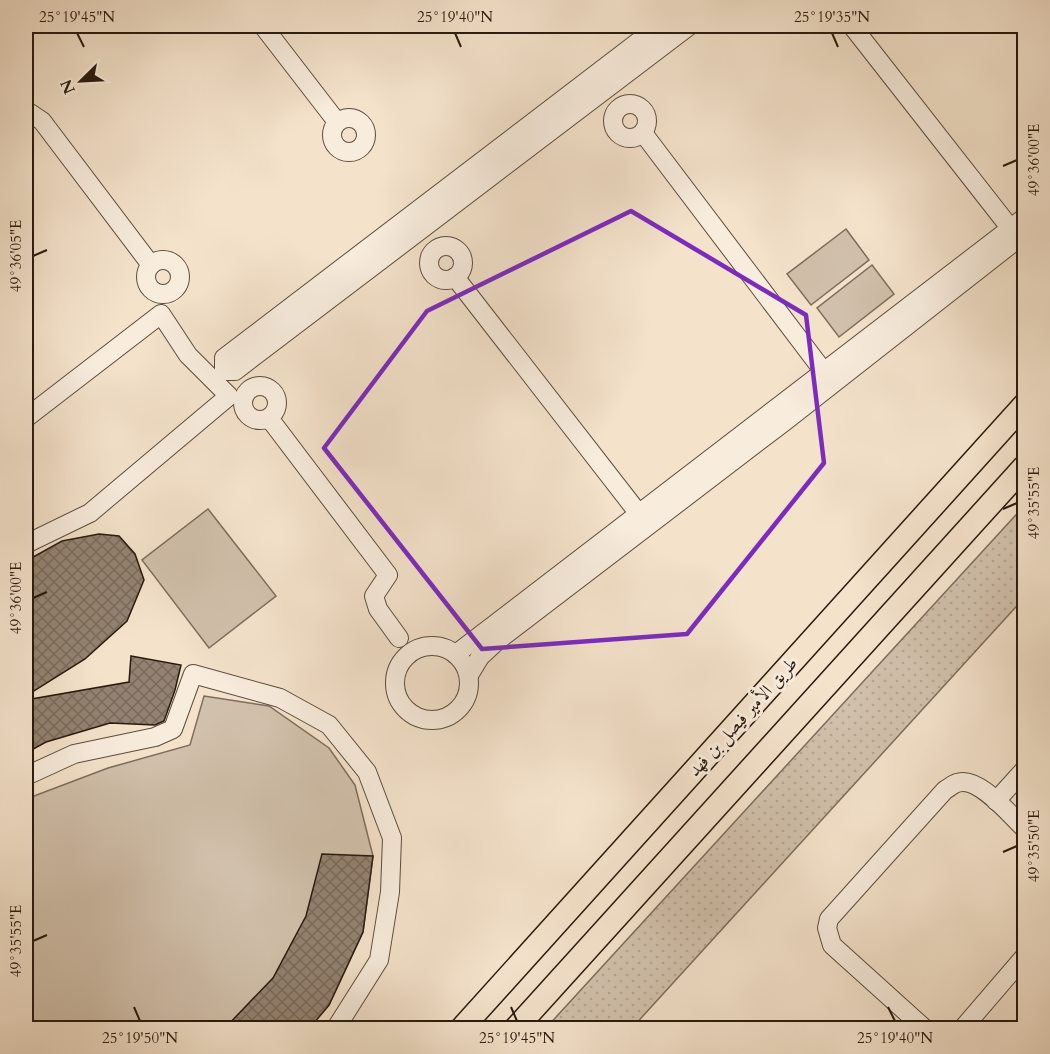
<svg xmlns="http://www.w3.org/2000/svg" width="1050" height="1054" font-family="Cardo,Amiri,serif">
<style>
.green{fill:url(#green-dots);stroke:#7d6d5d;stroke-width:1.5}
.pitch{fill:#d1c0ab;stroke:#7d6d5d;stroke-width:1.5}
.building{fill:url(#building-cross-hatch);stroke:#291a0f;stroke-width:1.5}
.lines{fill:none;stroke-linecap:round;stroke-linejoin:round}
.minor-casing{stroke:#5c4c3e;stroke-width:20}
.major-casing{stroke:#291a0f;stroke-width:25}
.minor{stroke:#f8ecdd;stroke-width:18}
.major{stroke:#f4e2cb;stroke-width:22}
.marked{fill:none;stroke:#7b2cbf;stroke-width:4.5;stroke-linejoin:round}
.ticks{fill:none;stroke:#291a0f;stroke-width:2}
.labels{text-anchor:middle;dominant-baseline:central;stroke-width:6;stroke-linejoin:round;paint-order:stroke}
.street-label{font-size:18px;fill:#291a0f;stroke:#f8ecdd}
.neatline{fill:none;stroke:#291a0f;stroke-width:2}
.ticks-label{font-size:15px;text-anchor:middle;fill:#291a0f}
</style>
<defs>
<pattern id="green-dots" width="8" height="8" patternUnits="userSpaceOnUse" patternTransform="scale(1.5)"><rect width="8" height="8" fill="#d1c0ab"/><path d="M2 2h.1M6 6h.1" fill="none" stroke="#b3a492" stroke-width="1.8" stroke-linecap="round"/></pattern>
<pattern id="building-cross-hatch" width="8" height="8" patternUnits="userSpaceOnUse" patternTransform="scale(1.5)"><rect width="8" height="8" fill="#938271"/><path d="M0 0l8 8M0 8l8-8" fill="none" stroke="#786a5b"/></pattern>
</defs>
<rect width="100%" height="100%" fill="#f4e2cb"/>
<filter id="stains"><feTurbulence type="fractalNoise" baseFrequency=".00333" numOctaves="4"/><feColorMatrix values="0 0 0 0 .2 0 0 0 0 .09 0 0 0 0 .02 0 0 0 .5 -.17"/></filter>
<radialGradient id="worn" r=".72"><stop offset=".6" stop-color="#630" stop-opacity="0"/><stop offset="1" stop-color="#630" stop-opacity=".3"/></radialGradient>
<!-- green -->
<polygon class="green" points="1024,506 1024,598 632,1028 546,1028"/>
<!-- pitch -->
<g class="pitch">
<polygon points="846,229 869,260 811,305 787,274"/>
<polygon points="872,265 894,294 839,337 817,308"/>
<polygon points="208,509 276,596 209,648 142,560"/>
<polygon points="204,696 269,706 329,748 355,785 373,856 363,932 329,1005 309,1028 26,1028 26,799 108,768 190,745"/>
</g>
<!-- building -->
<g class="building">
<polygon points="99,534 119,536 135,554 144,580 127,621 85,659 26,696 26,561 62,541"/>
<polygon points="131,656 181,665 175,690 164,721 155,725 110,723 46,742 26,753 26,700 129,682"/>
<polygon points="322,854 373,856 363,932 329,1005 309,1029 224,1029 273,978 306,916"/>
</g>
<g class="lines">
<!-- minor casing -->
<g class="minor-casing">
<g id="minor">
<polyline points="263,26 337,122"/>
<polyline points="659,26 224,358 224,371 235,371 689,26"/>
<polyline points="852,26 1011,229"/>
<circle cx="630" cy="121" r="17"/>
<polyline points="26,114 30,113 42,121 151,265"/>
<circle cx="349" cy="135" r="17"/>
<polyline points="643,133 824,372"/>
<circle cx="446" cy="263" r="17"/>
<circle cx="163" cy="277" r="17"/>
<polyline points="455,277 639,514"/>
<circle cx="260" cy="403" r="17"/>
<polyline points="26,418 161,314 188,355 229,396 90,513 26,544"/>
<polyline points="269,418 388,575 374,596 378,609 399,638"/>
<circle cx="432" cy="683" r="37"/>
<polyline points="456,654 1024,218"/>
<polyline points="469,675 480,657 497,641 784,422 1024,234"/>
<polyline points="26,776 74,754 155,737 173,729 193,674 280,698 329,725 367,772 392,838 390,892 379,960 336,1028"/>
<polyline points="996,801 1024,770"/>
<path d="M924,1028L832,945L827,928L829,919L945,790C949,788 953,784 957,783C978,775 1010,815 1024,828"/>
<polyline points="963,1028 1024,957"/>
</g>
</g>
<!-- major casing -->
<g class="major-casing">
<g id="major">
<polyline points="462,1028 1024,405"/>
<polyline points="516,1028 1024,467"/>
</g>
</g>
<!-- minor -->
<use href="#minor" class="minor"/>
<!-- major -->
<use href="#major" class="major"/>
</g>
<!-- marked area -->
<path class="marked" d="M631,211L806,315L824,463L687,634L482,649L324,448L427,311Z"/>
<!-- ticks -->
<path class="ticks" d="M77,33L84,47M455,33L461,47M832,33L838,47M1003,166L1017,160M33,256L47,250M1003,509L1017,503M33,598L47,592M1003,852L1017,846M33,941L47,935M134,1007L140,1021M511,1007L517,1021M888,1007L895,1021"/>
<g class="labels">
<!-- street labels -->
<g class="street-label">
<text transform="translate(743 717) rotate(-48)">طريق الأمير فيصل بن فهد</text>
</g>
</g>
<!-- margin -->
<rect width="1050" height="1054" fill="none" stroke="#f4e2cb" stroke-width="66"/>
<!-- north arrow -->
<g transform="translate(81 81) rotate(246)" stroke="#f8ecdd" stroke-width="4.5" paint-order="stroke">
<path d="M0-4.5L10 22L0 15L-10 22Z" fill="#291a0f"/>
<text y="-9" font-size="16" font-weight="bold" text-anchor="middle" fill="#291a0f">N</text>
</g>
<rect x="33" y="33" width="984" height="988" class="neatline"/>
<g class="ticks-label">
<text x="77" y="22">25°19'45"N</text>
<text x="455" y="22">25°19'40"N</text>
<text x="832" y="22">25°19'35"N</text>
<text transform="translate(1034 160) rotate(-90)" y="5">49°36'00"E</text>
<text transform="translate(16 256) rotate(-90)" y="5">49°36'05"E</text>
<text transform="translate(1034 503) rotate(-90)" y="5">49°35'55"E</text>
<text transform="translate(16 598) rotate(-90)" y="5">49°36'00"E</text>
<text transform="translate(1034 846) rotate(-90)" y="5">49°35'50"E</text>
<text transform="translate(16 941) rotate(-90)" y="5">49°35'55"E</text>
<text x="140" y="1043">25°19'50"N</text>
<text x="517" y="1043">25°19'45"N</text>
<text x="895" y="1043">25°19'40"N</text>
</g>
<rect width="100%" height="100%" filter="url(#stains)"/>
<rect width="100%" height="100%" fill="url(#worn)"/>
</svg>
